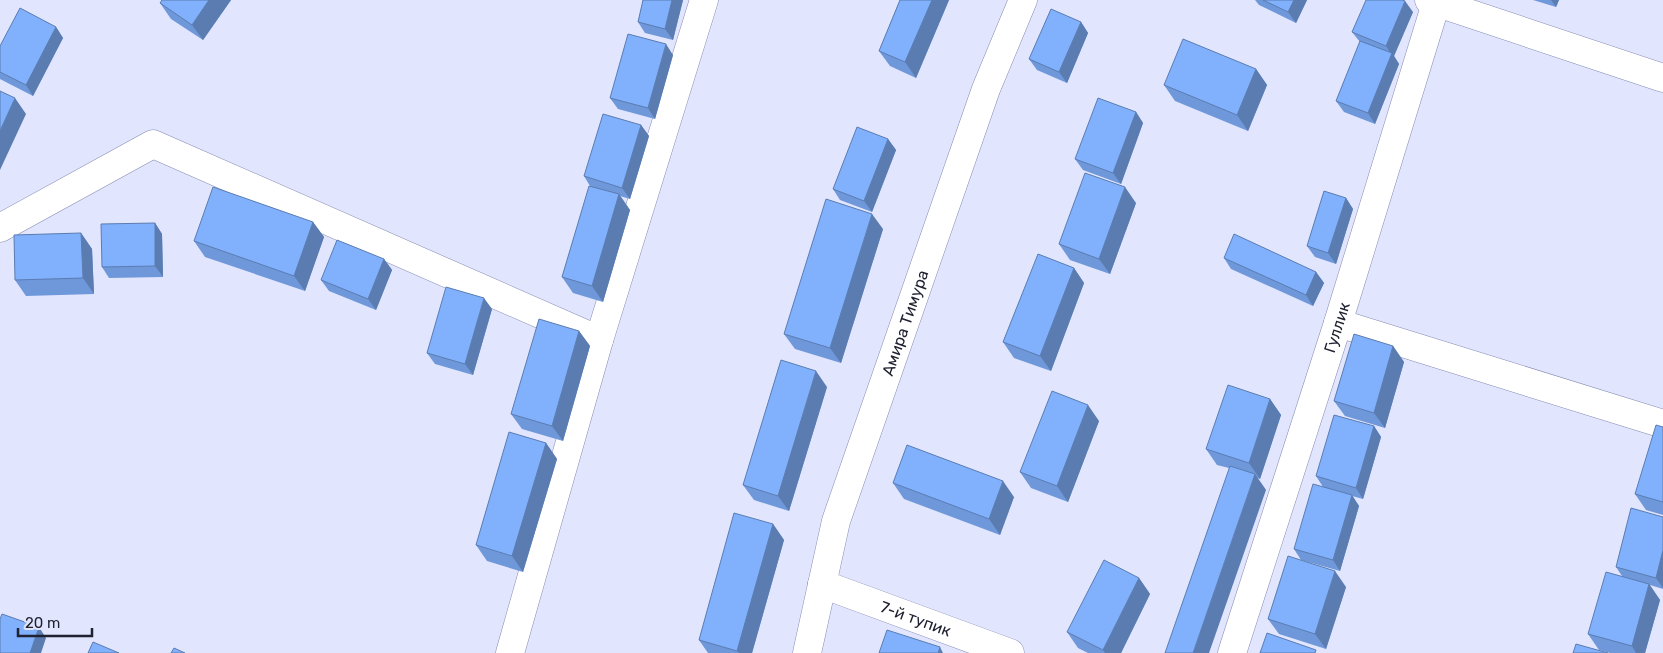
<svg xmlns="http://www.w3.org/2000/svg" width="1663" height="653" font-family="Rubik,sans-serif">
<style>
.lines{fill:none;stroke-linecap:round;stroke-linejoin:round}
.minor-casing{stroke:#868bb1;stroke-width:29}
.minor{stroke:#fff;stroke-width:28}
.wall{fill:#6f98da}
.shaded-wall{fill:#5a7cb1}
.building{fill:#81b1fd;stroke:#5a7cb1}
.labels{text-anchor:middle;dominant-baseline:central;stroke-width:4;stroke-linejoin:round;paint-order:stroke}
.street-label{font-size:16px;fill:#202231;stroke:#e1e5fe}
</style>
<rect width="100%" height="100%" fill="#e1e5fe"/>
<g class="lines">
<!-- minor casing -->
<g class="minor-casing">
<g id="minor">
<polyline points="1429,0 1663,78"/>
<polyline points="0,228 153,144 599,340"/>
<polyline points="1338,323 1663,424"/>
<path id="s1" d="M822,584L1010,653"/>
<polyline points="510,653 599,340 704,0"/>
<path id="s2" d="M807,653L836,521L986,89L1023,0"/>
<path id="s3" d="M1232,653L1338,323L1437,0"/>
</g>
</g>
<!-- minor -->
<use href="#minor" class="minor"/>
</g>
<!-- wall -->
<g class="wall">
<polygon points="231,0 203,40 171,19 160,3"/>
<polygon points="643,0 683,0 673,40 645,33 638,22"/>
<polygon points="900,0 949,0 916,78 890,66 879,51"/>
<polygon points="1255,0 1307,0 1296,23 1259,5"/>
<polygon points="1533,0 1559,0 1556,7"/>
<polygon points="1413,12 1394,56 1399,64 1375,124 1344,112 1336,101 1360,42 1352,32"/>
<polygon points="1081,22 1088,33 1067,83 1037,70 1029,59"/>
<polygon points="56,27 63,38 33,96 0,79 0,46"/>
<polygon points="673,55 655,119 618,109 610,98"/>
<polygon points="1256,69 1267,85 1248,131 1175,101 1164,85"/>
<polygon points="1136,112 1143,123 1121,184 1083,170 1075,159"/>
<polygon points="641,125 649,136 630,199 620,196 630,210 603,302 573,293 562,277 590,186 584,176"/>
<polygon points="888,139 896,150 872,212 840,200 833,189"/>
<polygon points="1346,198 1353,209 1336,264 1315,257 1307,246"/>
<polygon points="1136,203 1110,274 1070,260 1059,244"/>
<polygon points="313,222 324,237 305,291 205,257 194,241"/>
<polygon points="155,223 162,234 163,277 109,278 102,267"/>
<polygon points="883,229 841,363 795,349 784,334"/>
<polygon points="81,233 92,249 94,294 26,296 15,280"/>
<polygon points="1224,258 1316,272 1324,283 1313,306 1231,269"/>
<polygon points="384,259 392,270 376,310 329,291 321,280"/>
<polygon points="1074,268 1084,283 1051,371 1014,358 1003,342"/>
<polygon points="492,309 473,375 435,364 427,353"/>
<polygon points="579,331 590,346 563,441 522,429 511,414"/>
<polygon points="1393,346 1404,362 1385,428 1345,416 1334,401"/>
<polygon points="827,387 789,511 754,500 743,485"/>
<polygon points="1270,399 1281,415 1260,479 1257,478 1266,490 1229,468 1217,465 1206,449"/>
<polygon points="1099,421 1068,502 1031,488 1020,472"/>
<polygon points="1374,426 1381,437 1363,499 1352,496 1359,506 1340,571 1301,560 1294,549 1323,487 1316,476"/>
<polygon points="1663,427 1663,515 1646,510 1635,494"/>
<polygon points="546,443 557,459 523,572 487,561 476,545"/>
<polygon points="893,483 1014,497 1000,535 904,499"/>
<polygon points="1663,517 1663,589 1650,585 1660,600 1645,653 1610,653 1599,650 1588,634 1622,576 1616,567"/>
<polygon points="773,524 784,540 752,653 708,653 699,640"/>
<polygon points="1139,578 1150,594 1121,653 1088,653 1078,648 1067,632"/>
<polygon points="1346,587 1326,649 1279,634 1268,619"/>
</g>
<!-- shaded-wall -->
<g class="shaded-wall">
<polygon points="209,0 231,0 203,40 192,25"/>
<polygon points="672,0 683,0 673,40 665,29"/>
<polygon points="932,0 949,0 916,78 905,62"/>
<polygon points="1294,0 1307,0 1296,23 1288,12"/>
<polygon points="1551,0 1559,0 1556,7"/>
<polygon points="1405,1 1413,12 1394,56 1399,64 1375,124 1368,113 1391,54 1386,46"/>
<polygon points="1081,22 1088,33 1067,83 1059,72"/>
<polygon points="56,27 63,38 33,96 26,85"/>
<polygon points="666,44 673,55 655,119 648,108"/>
<polygon points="1256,69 1267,85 1248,131 1237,115"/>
<polygon points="15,98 26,114 0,170 0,131"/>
<polygon points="1136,112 1143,123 1121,184 1113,173"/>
<polygon points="641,125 649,136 630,199 622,188"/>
<polygon points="888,139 896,150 872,212 864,201"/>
<polygon points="1125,187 1136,203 1110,274 1099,259"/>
<polygon points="619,194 630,210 603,302 592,286"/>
<polygon points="1346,198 1353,209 1336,264 1328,253"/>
<polygon points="872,214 883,229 841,363 830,348"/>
<polygon points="313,222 324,237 305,291 294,276"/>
<polygon points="155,223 162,234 163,277 155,266"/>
<polygon points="81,233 92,249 94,294 83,278"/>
<polygon points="384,259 392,270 376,310 368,299"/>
<polygon points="1074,268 1084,283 1051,371 1040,356"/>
<polygon points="1316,272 1324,283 1313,306 1306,295"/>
<polygon points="484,298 492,309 473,375 465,364"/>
<polygon points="579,331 590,346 563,441 552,426"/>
<polygon points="1393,346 1404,362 1385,428 1374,413"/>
<polygon points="816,371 827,387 789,511 778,496"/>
<polygon points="1270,399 1281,415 1260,479 1249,463"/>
<polygon points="1088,405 1099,421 1068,502 1057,486"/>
<polygon points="1374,426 1381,437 1363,499 1356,488"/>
<polygon points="546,443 557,459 523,572 512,556"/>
<polygon points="1255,474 1266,490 1209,653 1193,653"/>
<polygon points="1003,481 1014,497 1000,535 989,519"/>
<polygon points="1352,495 1359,506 1340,571 1333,560"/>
<polygon points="773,524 784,540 752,653 739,653 737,651"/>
<polygon points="1663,550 1663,588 1656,578"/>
<polygon points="1335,571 1346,587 1326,649 1315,634"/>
<polygon points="1139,578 1150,594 1121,653 1105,653 1103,650"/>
<polygon points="1649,584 1660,600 1645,653 1636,653 1632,646"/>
<polygon points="39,627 46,638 41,653 30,653"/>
<polygon points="940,647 943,653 938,653"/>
</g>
<!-- building -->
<g class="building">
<polygon points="162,0 209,0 192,25 160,3"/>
<polygon points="643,0 672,0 665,29 638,22"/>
<polygon points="900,0 932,0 905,62 879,51"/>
<polygon points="1263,0 1294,0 1288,12"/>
<polygon points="1366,0 1402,0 1405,1 1386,46 1352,32"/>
<polygon points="20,8 56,27 26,85 0,72 0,46"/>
<polygon points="1051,9 1081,22 1059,72 1029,59"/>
<polygon points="628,34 666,44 648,108 610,98"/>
<polygon points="1183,39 1256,69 1237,115 1164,85"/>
<polygon points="1360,41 1392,53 1368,113 1336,101"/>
<polygon points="0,91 15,98 0,131"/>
<polygon points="1098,98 1136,112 1113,173 1075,159"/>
<polygon points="603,114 641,125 622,188 584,176"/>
<polygon points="857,127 888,139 864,201 833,189"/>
<polygon points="1085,173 1125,187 1099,259 1059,244"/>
<polygon points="589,186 619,194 592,286 562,277"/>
<polygon points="213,187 313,222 294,276 194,241"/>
<polygon points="1324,191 1346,198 1328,253 1307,246"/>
<polygon points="826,199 872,214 830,348 784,334"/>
<polygon points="155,223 155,266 102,267 101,224"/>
<polygon points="81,233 83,278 15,280 14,235"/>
<polygon points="1234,234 1316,272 1306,295 1224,258"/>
<polygon points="337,240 384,259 368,299 321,280"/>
<polygon points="1038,254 1074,268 1040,356 1003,342"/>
<polygon points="446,287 484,298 465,364 427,353"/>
<polygon points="539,319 579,331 552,426 511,414"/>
<polygon points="1354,334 1393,346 1374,413 1334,401"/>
<polygon points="781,360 816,371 778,496 743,485"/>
<polygon points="1228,385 1270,399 1249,463 1206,449"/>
<polygon points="1052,391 1088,405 1057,486 1020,472"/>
<polygon points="1334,415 1374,426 1356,488 1316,476"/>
<polygon points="1656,425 1663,427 1663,502 1635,494"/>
<polygon points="509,432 546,443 512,556 476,545"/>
<polygon points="907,445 1003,481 989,519 893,483"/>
<polygon points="1230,466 1255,474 1193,653 1165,653"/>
<polygon points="1313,484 1352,495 1333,560 1294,549"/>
<polygon points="1631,508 1663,517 1663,550 1656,578 1616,567"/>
<polygon points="734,513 773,524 737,651 699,640"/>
<polygon points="1288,556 1335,571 1315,634 1268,619"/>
<polygon points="1104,560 1139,578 1103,650 1067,632"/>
<polygon points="1606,572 1649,584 1632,646 1588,634"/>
<polygon points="2,614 39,627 30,653 0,653 0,619"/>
<polygon points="887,630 940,647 938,653 879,653"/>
<polygon points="1267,633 1316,650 1315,653 1260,653"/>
<polygon points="93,642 119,653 88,653"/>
<polygon points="1576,644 1608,653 1573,653"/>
<polygon points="174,648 185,653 171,653"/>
</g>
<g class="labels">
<!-- street labels -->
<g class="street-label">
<text stroke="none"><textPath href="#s2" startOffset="345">Амира Тимура</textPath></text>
<text stroke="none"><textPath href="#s3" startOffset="342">Гуллик</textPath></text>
<text stroke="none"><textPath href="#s1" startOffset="100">7-й тупик</textPath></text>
</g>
</g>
<!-- scale -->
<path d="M18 628v8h74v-8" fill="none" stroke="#202231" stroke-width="2.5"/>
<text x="25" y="628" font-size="15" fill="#202231" stroke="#e1e5fe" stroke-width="4" paint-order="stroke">20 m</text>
</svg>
